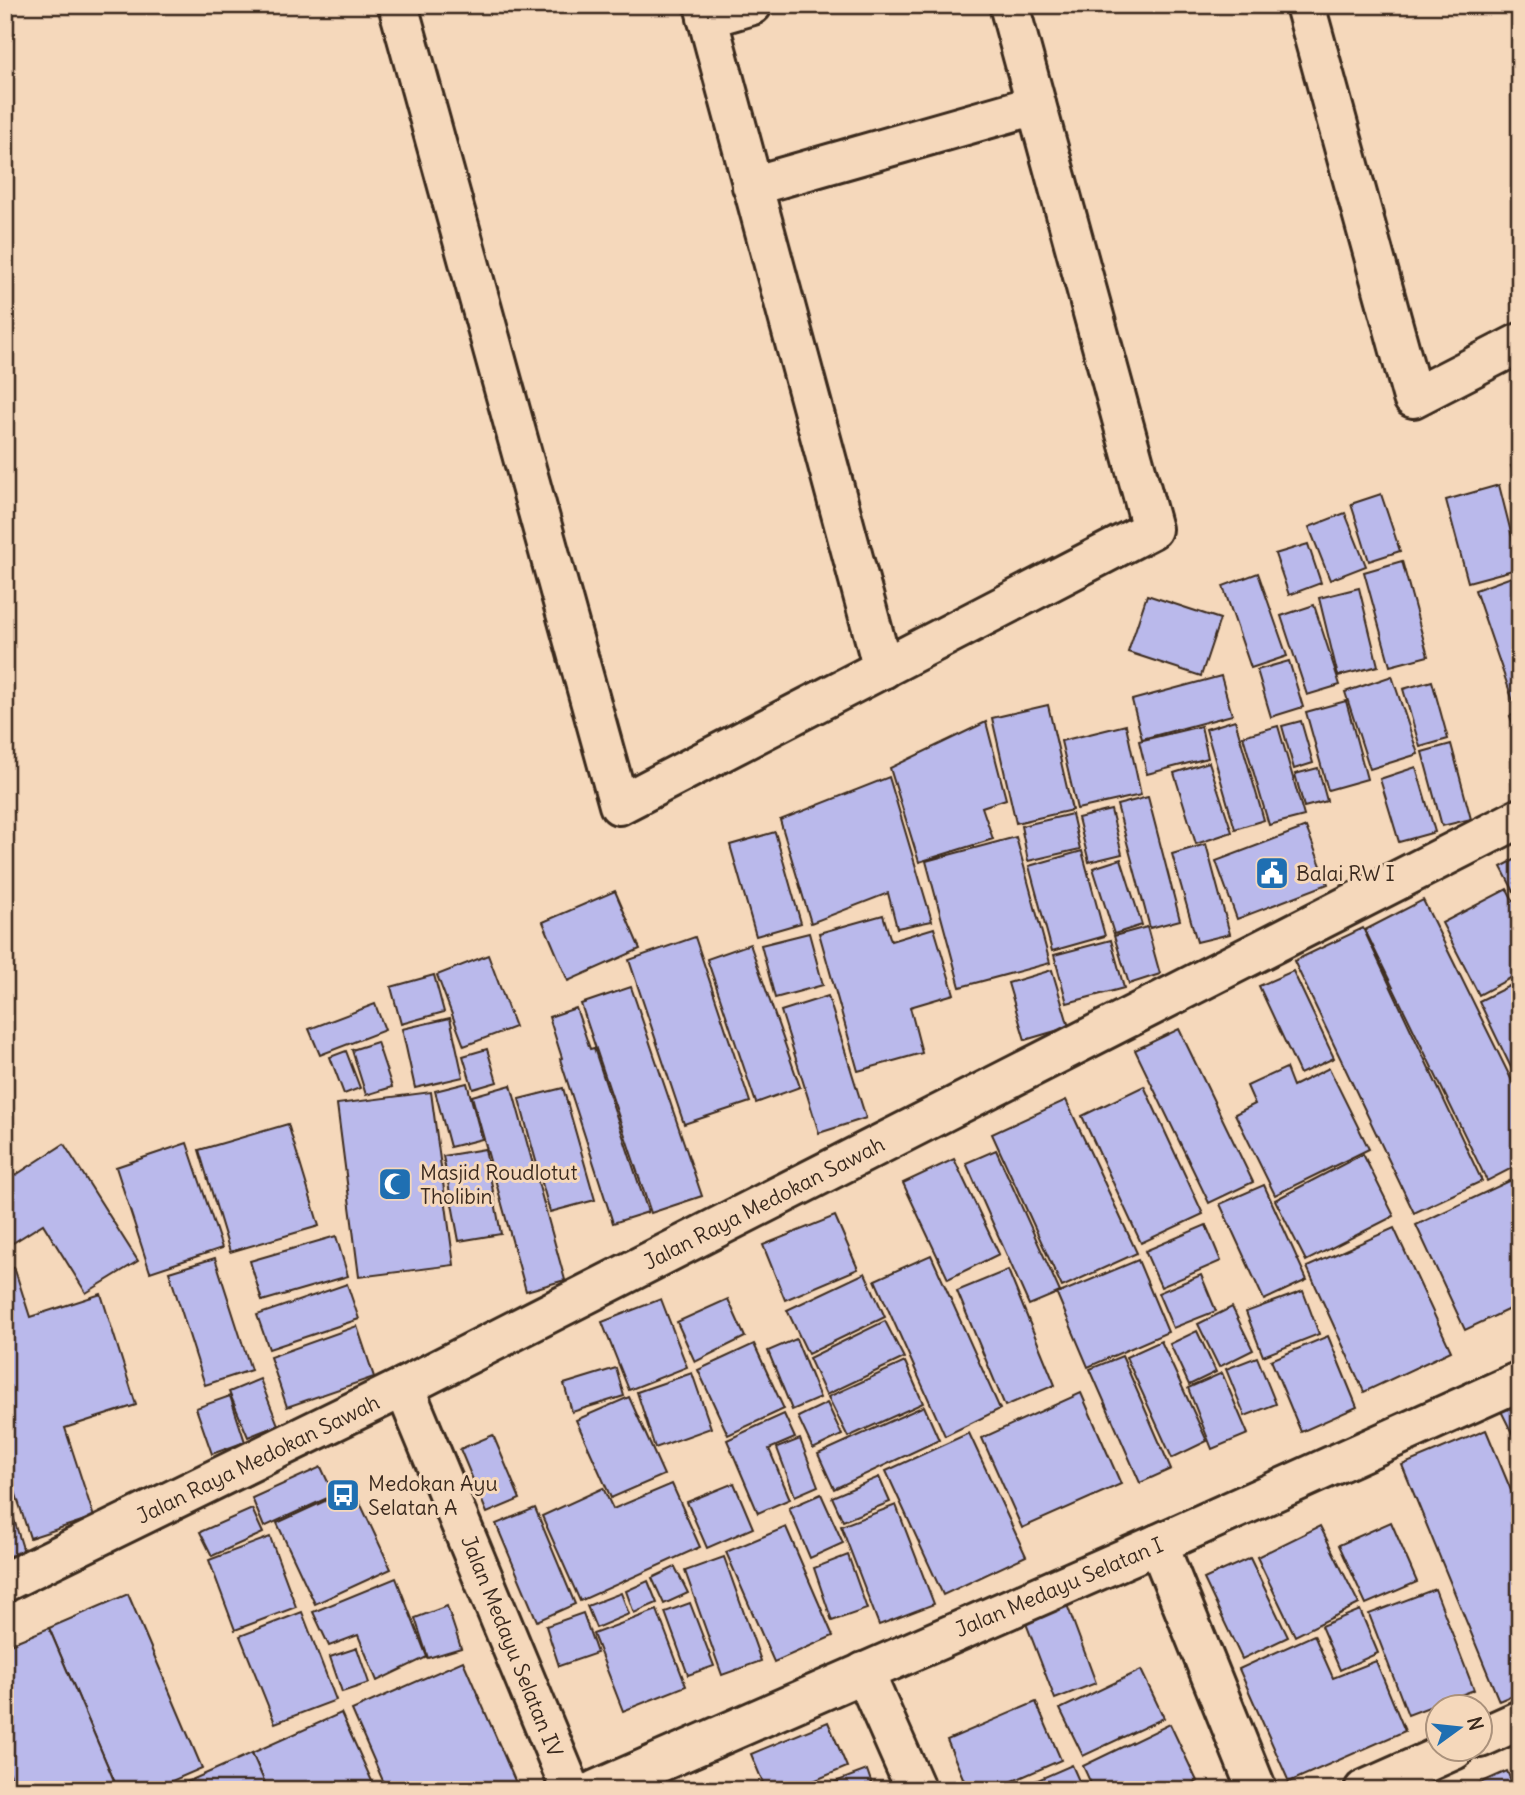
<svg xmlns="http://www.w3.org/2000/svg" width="1525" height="1795" font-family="Delius,sans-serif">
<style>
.building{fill:#bab9eb;stroke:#3b2a1e;stroke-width:2}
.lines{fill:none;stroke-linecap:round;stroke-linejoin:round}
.minor-casing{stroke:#3b2a1e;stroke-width:44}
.minor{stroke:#f5d8bb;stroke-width:38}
.labels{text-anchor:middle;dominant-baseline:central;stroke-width:6;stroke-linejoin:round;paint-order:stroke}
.poi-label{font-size:21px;fill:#3b2a1e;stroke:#f5d8bb;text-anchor:start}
.street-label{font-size:21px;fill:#3b2a1e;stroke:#f5d8bb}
</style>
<rect width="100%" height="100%" fill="#f5d8bb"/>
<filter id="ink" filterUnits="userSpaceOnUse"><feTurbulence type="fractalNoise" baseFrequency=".0143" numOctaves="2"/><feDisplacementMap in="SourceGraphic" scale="14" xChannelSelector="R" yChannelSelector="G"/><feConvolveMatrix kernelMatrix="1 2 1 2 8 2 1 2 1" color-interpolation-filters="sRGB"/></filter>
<g filter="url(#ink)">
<!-- building -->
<g class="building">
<polygon points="1520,463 1520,494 1511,466"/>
<polygon points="1499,485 1520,568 1468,582 1446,500"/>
<polygon points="1381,494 1400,551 1369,561 1351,504"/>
<polygon points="1345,513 1366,566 1330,580 1309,527"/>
<polygon points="1308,544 1321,583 1289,595 1275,554"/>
<polygon points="1402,561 1428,656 1390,666 1364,572"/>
<polygon points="1258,573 1287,656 1251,668 1223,586"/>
<polygon points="1520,574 1520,702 1514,704 1475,590"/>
<polygon points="1359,588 1378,666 1338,676 1319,598"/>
<polygon points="1147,595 1220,619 1201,676 1128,652"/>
<polygon points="1314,605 1340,685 1307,695 1281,616"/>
<polygon points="1289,661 1303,707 1271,717 1257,670"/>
<polygon points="1221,676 1232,715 1142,739 1132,700"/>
<polygon points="1392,676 1418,754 1370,769 1345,692"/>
<polygon points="1432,681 1448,739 1420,747 1403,689"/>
<polygon points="1346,701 1367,779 1328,790 1306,712"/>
<polygon points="1048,705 1072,810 1016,823 992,718"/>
<polygon points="1520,712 1520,742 1510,716"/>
<polygon points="1235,720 1264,820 1235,829 1206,729"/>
<polygon points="1301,721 1313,763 1294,769 1282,726"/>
<polygon points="986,722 1006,799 982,807 993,839 919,862 890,768"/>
<polygon points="1126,725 1141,795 1077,809 1061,741"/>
<polygon points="1201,726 1208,758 1147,774 1139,741"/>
<polygon points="1278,726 1304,816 1269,825 1243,736"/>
<polygon points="1451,744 1471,819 1442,826 1422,752"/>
<polygon points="1209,762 1232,832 1196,844 1174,773"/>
<polygon points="1416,767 1435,832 1399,842 1380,779"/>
<polygon points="1318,768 1327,801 1304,807 1295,774"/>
<polygon points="889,777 932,921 897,928 888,893 811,923 780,820"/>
<polygon points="1148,797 1180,920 1150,928 1117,805"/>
<polygon points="1111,810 1122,854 1089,862 1078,818"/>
<polygon points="1072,814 1080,849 1028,861 1021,826"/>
<polygon points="1306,827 1328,884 1237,919 1216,861"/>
<polygon points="775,832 801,923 756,936 730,845"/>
<polygon points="1016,837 1050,963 960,987 926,861"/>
<polygon points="1206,844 1230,934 1197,942 1172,854"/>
<polygon points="1082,851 1105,936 1052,951 1029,866"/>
<polygon points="1520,857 1520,903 1501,867"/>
<polygon points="1121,859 1142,925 1114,934 1093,868"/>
<polygon points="1507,889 1520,913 1520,973 1479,995 1442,923"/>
<polygon points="615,891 640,949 568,981 543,922"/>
<polygon points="1423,900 1520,1097 1520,1164 1487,1181 1365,930"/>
<polygon points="883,915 891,941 934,928 954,994 910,1007 922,1053 858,1071 819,933"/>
<polygon points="1147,927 1160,974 1129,984 1114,936"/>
<polygon points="1363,928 1482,1181 1414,1213 1294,961"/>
<polygon points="809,933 823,985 775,998 761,945"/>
<polygon points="695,937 750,1102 684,1124 629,960"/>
<polygon points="1111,940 1124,988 1067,1003 1054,955"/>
<polygon points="750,944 800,1087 756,1103 707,959"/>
<polygon points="488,955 515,1027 464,1046 437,975"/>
<polygon points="1052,970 1069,1027 1025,1040 1008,983"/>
<polygon points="1293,971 1334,1058 1300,1074 1259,986"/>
<polygon points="434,975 444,1012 401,1024 391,987"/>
<polygon points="1515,983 1520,993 1520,1086 1479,1001"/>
<polygon points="631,987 702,1196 651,1213 581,1004"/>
<polygon points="828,996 866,1118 819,1133 781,1011"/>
<polygon points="375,1004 385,1030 320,1055 309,1029"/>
<polygon points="576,1008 590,1049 594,1048 648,1212 613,1223 560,1059 562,1058 549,1017"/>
<polygon points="450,1018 463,1077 415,1088 402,1029"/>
<polygon points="1179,1029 1253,1182 1209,1203 1135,1050"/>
<polygon points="377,1042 392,1087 366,1095 352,1050"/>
<polygon points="487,1049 497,1082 473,1089 463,1056"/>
<polygon points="346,1051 360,1088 344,1094 330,1057"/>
<polygon points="1286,1068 1293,1086 1329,1068 1369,1149 1275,1195 1235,1114 1255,1104 1247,1086"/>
<polygon points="467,1083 482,1139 450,1147 435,1091"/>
<polygon points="511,1085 565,1280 526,1291 472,1096"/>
<polygon points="1144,1086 1203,1214 1141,1243 1082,1116"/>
<polygon points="563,1088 595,1200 550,1212 519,1099"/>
<polygon points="431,1092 454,1265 359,1277 337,1104"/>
<polygon points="1066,1100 1137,1253 1062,1287 992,1134"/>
<polygon points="288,1124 319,1226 230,1252 199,1150"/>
<polygon points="187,1143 222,1248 150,1272 116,1167"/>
<polygon points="64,1144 138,1261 86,1293 43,1224 5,1248 5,1182"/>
<polygon points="485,1149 501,1234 459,1241 443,1156"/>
<polygon points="996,1150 1060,1292 1029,1305 966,1163"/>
<polygon points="1363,1154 1394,1216 1306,1261 1275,1200"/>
<polygon points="954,1159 999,1254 948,1279 903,1183"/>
<polygon points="1520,1176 1520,1304 1465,1330 1416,1225"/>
<polygon points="1264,1185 1307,1280 1264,1300 1220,1204"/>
<polygon points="835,1216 858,1269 785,1300 763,1245"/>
<polygon points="1206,1225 1221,1261 1161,1287 1145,1251"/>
<polygon points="1394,1228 1451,1351 1364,1392 1307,1267"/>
<polygon points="336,1236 348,1276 262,1301 250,1261"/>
<polygon points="931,1255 1000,1409 945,1436 875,1280"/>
<polygon points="215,1258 251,1370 205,1385 169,1272"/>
<polygon points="1138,1260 1168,1332 1088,1367 1057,1294"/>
<polygon points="14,1267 30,1317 101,1294 136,1405 65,1428 94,1517 30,1538 5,1460 5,1270"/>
<polygon points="1008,1270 1055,1385 1005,1406 957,1291"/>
<polygon points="865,1273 885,1317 808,1354 787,1310"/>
<polygon points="1201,1275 1216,1311 1173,1328 1158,1293"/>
<polygon points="347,1284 359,1319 269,1349 257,1315"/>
<polygon points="1303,1291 1319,1334 1263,1356 1246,1312"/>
<polygon points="661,1299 687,1367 629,1390 602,1322"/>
<polygon points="728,1299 745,1337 695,1362 677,1322"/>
<polygon points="1232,1307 1253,1350 1219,1367 1198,1324"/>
<polygon points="885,1321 904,1358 826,1395 809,1358"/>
<polygon points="357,1326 374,1377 287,1407 270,1357"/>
<polygon points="1197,1331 1216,1372 1189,1385 1170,1344"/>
<polygon points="1328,1336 1357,1407 1301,1432 1271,1360"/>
<polygon points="796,1339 820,1398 792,1410 768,1351"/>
<polygon points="1161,1341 1207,1441 1172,1458 1126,1357"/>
<polygon points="754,1344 784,1409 728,1435 698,1370"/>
<polygon points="1122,1356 1171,1469 1140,1483 1090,1369"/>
<polygon points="1257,1357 1276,1404 1245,1416 1226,1369"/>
<polygon points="905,1362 923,1403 848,1437 828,1397"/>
<polygon points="616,1368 624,1396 572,1412 564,1384"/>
<polygon points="692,1373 711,1428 655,1448 637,1392"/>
<polygon points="1222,1373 1248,1434 1212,1449 1188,1388"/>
<polygon points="260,1379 278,1425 248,1437 229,1392"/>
<polygon points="1081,1393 1121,1484 1022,1528 982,1438"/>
<polygon points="230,1396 245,1442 212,1454 196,1408"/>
<polygon points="629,1397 664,1475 611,1498 576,1420"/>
<polygon points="1520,1398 1520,1449 1500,1409"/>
<polygon points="827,1403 842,1435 813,1449 798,1417"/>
<polygon points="924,1406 939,1440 834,1489 818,1454"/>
<polygon points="784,1414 795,1438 769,1449 790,1499 758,1513 727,1440"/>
<polygon points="1486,1430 1520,1512 1520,1692 1499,1701 1402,1465"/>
<polygon points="969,1433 1026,1556 943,1595 886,1471"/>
<polygon points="493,1435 520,1499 487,1513 460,1449"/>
<polygon points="800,1439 818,1486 795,1496 777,1448"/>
<polygon points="321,1467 334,1495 264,1527 252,1498"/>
<polygon points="879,1477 890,1502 843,1521 832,1497"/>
<polygon points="734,1483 753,1528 707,1548 687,1502"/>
<polygon points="672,1484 700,1547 580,1601 542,1516 603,1488 613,1509"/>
<polygon points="353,1488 391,1569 315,1604 277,1523"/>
<polygon points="5,1490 24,1552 5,1557"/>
<polygon points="821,1494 843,1543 810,1558 789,1508"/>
<polygon points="896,1505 934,1604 879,1625 841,1526"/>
<polygon points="535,1508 575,1604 537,1621 496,1524"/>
<polygon points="252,1509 263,1533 212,1556 200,1532"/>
<polygon points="1391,1522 1417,1582 1366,1604 1339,1545"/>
<polygon points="1320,1526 1359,1604 1295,1636 1257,1557"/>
<polygon points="786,1527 833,1636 774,1662 726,1552"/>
<polygon points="270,1537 296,1607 235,1630 209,1560"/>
<polygon points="848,1555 867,1609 832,1621 814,1568"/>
<polygon points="724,1557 761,1661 722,1675 685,1571"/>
<polygon points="1250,1558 1288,1637 1242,1659 1204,1579"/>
<polygon points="675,1567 688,1593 664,1604 652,1578"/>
<polygon points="396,1578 427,1657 377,1681 358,1635 329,1646 313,1612"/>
<polygon points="648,1581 657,1603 634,1613 626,1591"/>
<polygon points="1435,1589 1474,1690 1408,1715 1369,1614"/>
<polygon points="621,1593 629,1614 596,1628 587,1606"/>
<polygon points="128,1594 202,1768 151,1790 118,1790 49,1628"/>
<polygon points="1066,1602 1096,1683 1055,1699 1024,1618"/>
<polygon points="690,1603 714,1666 688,1675 665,1612"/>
<polygon points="447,1606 461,1648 428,1658 415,1618"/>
<polygon points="657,1610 686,1686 623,1711 593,1634"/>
<polygon points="1360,1610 1378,1653 1340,1670 1321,1626"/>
<polygon points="302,1612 336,1700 275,1723 240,1636"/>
<polygon points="583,1613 597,1653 559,1666 546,1626"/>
<polygon points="49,1628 118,1790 17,1790 5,1762 5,1646"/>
<polygon points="1314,1635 1333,1678 1376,1661 1405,1731 1289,1782 1239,1669"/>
<polygon points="357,1648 369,1683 342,1692 330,1657"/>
<polygon points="463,1661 519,1790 387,1790 352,1710"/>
<polygon points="1141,1670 1164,1718 1083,1756 1060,1709"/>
<polygon points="1036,1702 1061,1760 992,1790 968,1790 947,1740"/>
<polygon points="341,1713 376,1790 268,1790 252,1753"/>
<polygon points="828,1722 847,1767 792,1790 766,1790 751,1754"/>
<polygon points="1170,1724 1197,1781 1179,1790 1094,1790 1083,1766"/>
<polygon points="252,1753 268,1790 180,1790 178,1786"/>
<polygon points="1072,1765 1083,1790 1015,1790"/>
<polygon points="867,1770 874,1790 814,1790"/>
<polygon points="1507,1771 1515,1790 1464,1790"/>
</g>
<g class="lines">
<!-- minor casing -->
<g class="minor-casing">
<g id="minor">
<polyline points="398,5 619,805 1152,529 1009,5"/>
<polyline points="704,5 883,669"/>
<polyline points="1305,5 1413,398 1520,343"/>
<polyline points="707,18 752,5"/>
<polyline points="752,186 1036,105"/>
<polyline points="404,1387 571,1790"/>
<polyline points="1158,1544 1257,1790"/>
<polyline points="5,1582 404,1387 1520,818"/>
<polyline points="864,1672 916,1790"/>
<polyline points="1480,1738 1520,1720"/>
<polyline points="596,1790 1158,1544 1520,1381"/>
<polyline points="1364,1790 1454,1750"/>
</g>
</g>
<!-- minor -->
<use href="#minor" class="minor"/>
</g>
</g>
<!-- icons -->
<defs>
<g id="civic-square" transform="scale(1.75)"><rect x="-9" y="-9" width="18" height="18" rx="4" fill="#1f6fb2" stroke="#f5d8bb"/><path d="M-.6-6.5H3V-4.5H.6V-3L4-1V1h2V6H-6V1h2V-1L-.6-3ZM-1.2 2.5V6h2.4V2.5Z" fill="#fff"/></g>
<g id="mosque-square" transform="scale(1.75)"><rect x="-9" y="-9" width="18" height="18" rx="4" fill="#1f6fb2" stroke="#f5d8bb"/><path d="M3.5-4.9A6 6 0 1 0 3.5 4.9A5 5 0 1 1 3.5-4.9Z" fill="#fff"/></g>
<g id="bus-square" transform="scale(1.75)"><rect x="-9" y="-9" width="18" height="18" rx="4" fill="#1f6fb2" stroke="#f5d8bb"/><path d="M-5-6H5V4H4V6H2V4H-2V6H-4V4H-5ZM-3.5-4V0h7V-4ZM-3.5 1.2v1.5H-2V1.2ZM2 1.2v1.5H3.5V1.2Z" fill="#fff"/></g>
</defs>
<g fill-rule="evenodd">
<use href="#civic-square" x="1272" y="873"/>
<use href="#mosque-square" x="395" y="1184"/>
<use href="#bus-square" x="343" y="1495"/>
</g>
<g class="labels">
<!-- poi labels -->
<g class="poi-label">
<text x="1296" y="873">Balai RW I</text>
<text x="420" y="1172">Masjid Roudlotut<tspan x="420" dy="24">Tholibin</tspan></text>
<text x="368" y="1483">Medokan Ayu<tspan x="368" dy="24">Selatan A</tspan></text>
</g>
<!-- street labels -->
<g class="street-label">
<text transform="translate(764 1203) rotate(-27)">Jalan Raya Medokan Sawah</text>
<text transform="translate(258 1459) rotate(-26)">Jalan Raya Medokan Sawah</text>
<text transform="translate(1059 1587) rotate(-23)">Jalan Medayu Selatan I</text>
<text transform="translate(512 1646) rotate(68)">Jalan Medayu Selatan IV</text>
</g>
</g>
<!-- margin -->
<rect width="1525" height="1795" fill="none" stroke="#f5d8bb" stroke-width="28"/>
<rect x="14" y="14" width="1497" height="1767" fill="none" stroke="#3b2a1e" stroke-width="2.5" filter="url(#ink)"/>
<!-- north arrow -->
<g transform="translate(1459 1728) rotate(75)"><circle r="33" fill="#f5d8bb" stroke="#ab927c" stroke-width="2"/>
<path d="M0-5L12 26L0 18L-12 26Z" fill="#1f6fb2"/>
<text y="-10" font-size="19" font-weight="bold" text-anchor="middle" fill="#3b2a1e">N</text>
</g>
</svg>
